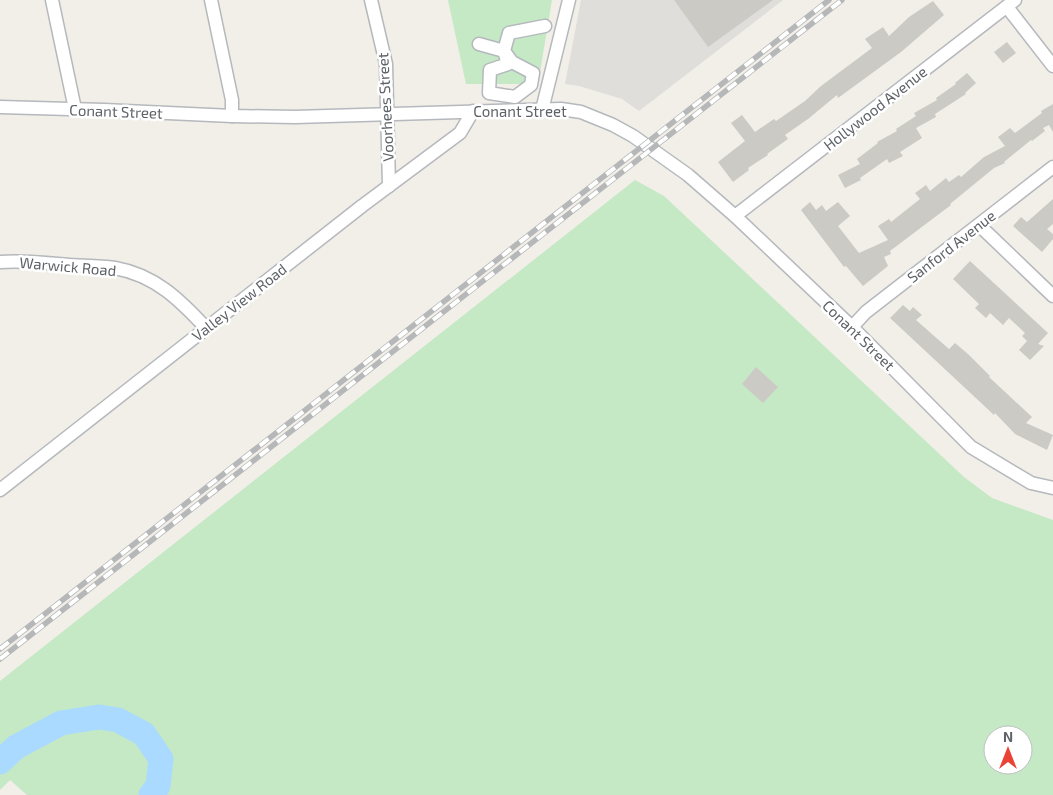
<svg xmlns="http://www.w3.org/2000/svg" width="1053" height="795" font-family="'Exo 2',sans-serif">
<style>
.industrial{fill:#e0deda}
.green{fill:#c5e8c5;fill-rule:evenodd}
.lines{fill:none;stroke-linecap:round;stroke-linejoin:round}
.river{stroke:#aadaff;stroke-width:25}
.building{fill:#cccac5}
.street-casing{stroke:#b5b8bc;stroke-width:15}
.street{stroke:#fff;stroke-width:12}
.rail-casing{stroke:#b6b7b8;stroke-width:5.5}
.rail{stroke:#fff;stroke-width:4;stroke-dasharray:11;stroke-linecap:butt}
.labels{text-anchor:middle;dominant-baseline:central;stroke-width:5;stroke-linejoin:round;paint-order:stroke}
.street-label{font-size:15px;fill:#5f6368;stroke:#fff}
</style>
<rect width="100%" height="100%" fill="#f1efe8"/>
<!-- industrial -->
<polygon class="industrial" points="581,0 783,0 639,111 622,99 579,86 565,84"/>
<!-- green -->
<g class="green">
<polygon points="448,0 552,0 538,84 466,84"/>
<path d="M635,180L664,196L964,477L992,498L1053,520V795H27L10,780L0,790V681ZM993,735H1023V765H993Z"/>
</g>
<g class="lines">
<!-- river -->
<polyline class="river" points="0,762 16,747 61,723 99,717 118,720 144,734 161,759 158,786 151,795"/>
</g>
<!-- building -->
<g class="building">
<polygon points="674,0 773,0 708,47"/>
<polygon points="933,1 944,15 901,52 838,98 837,95 808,119 785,135 788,139 767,154 768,155 748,168 749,170 733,182 718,162 745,141 731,123 742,115 755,132 774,119 776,121 805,101 821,86 872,48 865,39 883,27 889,36 909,17"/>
<polygon points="1007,42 1016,53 1003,63 994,52"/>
<polygon points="967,73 976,83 965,93 966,94 935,114 936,117 916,128 922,138 900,152 903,156 889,163 887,159 860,178 861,180 845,188 838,175 860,164 857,159 878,143 877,142 897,131 896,129 916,116 914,113 937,100 936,98 956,84 955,83"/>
<polygon points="1053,104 1053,132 1049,125 1043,128 1045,131 1032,141 1031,140 1004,162 1005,163 994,168 950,204 951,205 890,251 891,254 884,257 888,266 863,286 846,266 844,267 801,210 810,202 816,210 822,205 826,211 838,202 850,216 838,226 859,253 888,240 878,226 889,219 891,222 920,199 915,193 926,185 930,191 946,178 949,182 959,175 961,177 984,157 1005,146 998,137 1010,128 1015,133 1042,113 1041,111"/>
<polygon points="1053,199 1053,224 1047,229 1053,234 1053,239 1042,252 1013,226 1021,217 1027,222"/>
<polygon points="970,261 1048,333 1038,344 1044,346 1030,360 1019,350 1027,341 1022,336 1025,333 1009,318 1003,325 990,313 986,318 975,308 979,304 953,279"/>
<polygon points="903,305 910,311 913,307 922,315 916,320 949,349 955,343 968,354 990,376 989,377 1032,417 1026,423 1053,435 1047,450 1015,434 995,413 994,415 890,318"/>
<polygon points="756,367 778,387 763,403 742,384"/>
</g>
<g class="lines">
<!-- street casing -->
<g class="street-casing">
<g id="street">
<polyline points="52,0 75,109"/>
<polyline points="211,0 232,100 232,116"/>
<polyline points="371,0 386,64 389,186"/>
<polyline points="1007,7 1053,66"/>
<polyline points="479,44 504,51 508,64 490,70 489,93 515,97 531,85 533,73 512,62 504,51 509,33 545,26"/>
<polyline points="0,107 104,110 232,116 295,117 561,109 581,112 613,125 633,136 688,175 735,216 852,327 971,447 1031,483 1053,488"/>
<polyline points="542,110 569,0"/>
<polyline points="735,216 1015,0"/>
<polyline points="979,225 1053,296"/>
<path d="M0,262C23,260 46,263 69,265C84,266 100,266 115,268C155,275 180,300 206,328"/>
<polyline points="852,327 866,312 1053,167"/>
<polyline points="0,490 362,206 460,133 473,111"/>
</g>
</g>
<!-- street -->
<use href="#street" class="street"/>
<!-- rail casing -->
<g class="rail-casing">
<g id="rail">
<polyline points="0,649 829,0"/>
<polyline points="0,659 842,0"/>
</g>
</g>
<!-- rail -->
<use href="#rail" class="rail"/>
</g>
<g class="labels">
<!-- street labels -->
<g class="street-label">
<text transform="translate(385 107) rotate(-93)">Voorhees Street</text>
<text transform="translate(875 108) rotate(-38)">Hollywood Avenue</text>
<text transform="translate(116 111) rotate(2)">Conant Street</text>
<text x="520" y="111">Conant Street</text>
<text transform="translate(951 246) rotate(-38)">Sanford Avenue</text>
<text transform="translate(68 266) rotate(5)">Warwick Road</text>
<text transform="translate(239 302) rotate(-38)">Valley View Road</text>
<text transform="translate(859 335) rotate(44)">Conant Street</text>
</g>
</g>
<!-- north arrow -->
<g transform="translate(1008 750)"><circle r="24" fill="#ffffff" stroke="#bfc1c3"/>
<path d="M0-4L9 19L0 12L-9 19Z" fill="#ea4335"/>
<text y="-8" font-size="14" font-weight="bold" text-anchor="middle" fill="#5f6368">N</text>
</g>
</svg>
